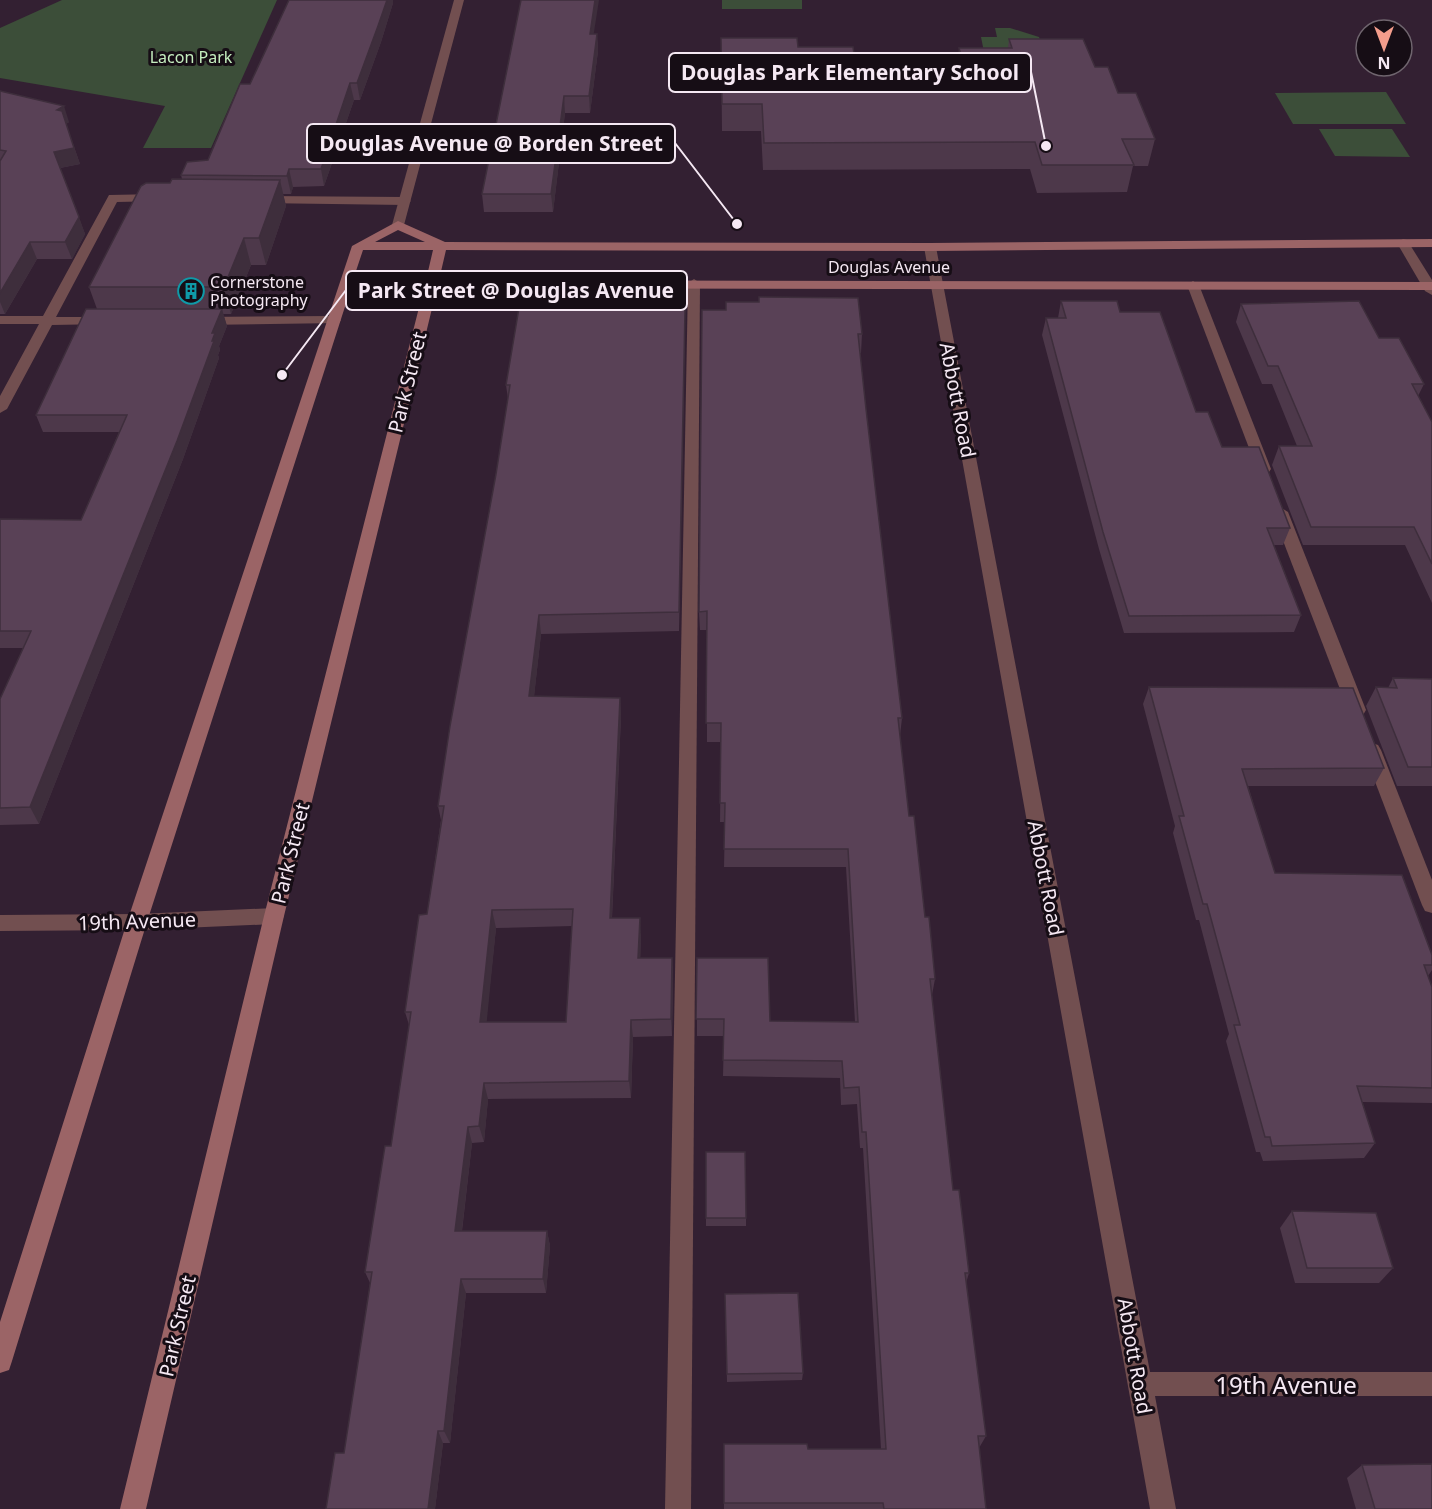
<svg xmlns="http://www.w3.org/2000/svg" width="1432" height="1509" font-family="'Noto Sans',sans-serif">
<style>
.green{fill:#3c4e39}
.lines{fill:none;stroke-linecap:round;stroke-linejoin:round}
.lane{fill:#724f50;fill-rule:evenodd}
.street{fill:#724f50;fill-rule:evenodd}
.secondary{fill:#9b6466;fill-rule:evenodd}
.wall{fill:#4d384a;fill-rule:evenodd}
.shaded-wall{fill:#3e2e3c}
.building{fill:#594156;stroke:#3e2e3c;stroke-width:1.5;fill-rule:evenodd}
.labels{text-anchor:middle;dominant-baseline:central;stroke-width:6;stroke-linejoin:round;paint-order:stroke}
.far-park-label{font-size:16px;fill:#c5eebf;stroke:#160d15}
.far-street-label{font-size:16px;fill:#f5e8f3;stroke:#160d15}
.far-poi-label{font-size:16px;fill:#f5e8f3;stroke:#160d15;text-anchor:start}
.street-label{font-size:20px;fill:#f5e8f3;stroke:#160d15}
.near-street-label{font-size:24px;fill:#f5e8f3;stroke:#160d15}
.leader{fill:none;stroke:#f5e8f3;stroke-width:2}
.callout-dot{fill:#f5e8f3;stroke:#160d15;stroke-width:2}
.callout{fill:#160d15;stroke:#f5e8f3;stroke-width:2}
.callout-label{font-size:21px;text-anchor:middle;font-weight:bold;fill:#f5e8f3}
</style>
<rect width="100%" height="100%" fill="#332032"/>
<!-- green -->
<g class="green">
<polygon points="62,0 277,0 211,148 143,148 165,106 0,78 0,28"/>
<rect x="722" y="0" width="80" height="9"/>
<polygon points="995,28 1010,28 1039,37 1047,57 985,57 981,37 997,37"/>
<polygon points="1386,92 1406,124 1293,124 1275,93"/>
<polygon points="1319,129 1392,129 1410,157 1335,156"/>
</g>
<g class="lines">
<!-- lane -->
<g class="lane">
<polygon points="159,194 163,195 163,201 117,202 56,317 103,317 108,318 108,324 52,325 7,409 0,413 0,396 39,324 0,324 0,316 43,316 109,195"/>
<polygon points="262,196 405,197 411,201 405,205 258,203 258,197"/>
<polygon points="694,279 700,283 691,1509 665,1509 688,283"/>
<polygon points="1193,281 1199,285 1271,469 1269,472 1259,472 1257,469 1187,285"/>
<polygon points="334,316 341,320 339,323 200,325 193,321 200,317"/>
<polygon points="1280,507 1288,512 1366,710 1363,715 1351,715 1348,710 1272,512"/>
<polygon points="1372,743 1378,745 1381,750 1432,880 1432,913 1425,911 1422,905 1363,750 1366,745"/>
</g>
<!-- street -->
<g class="street">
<polygon points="454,0 464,0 404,225 394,228 392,225"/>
<polygon points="1403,239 1407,240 1432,280 1432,295 1425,291 1397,243"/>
<polygon points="930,243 936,247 1150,1372 1432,1372 1432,1396 1155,1396 1176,1509 1150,1509 924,247"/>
<polygon points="274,908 281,910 284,916 281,922 274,924 137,930 0,931 0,915 137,914"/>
</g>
<!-- secondary -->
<path class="secondary" d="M398,221L445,242L930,243L1432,239V247L930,251L446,250L439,280L1432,282V290L437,288L284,916L146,1509H120L264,916L424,288H351L147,922L12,1361L9,1370L0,1373V1322L127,922L352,246ZM398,230L425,242H375ZM363,250H433L426,280H353Z"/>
</g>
<!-- wall -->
<g class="wall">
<polygon points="289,0 393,0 393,3 381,42 360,100 354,100 324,186 293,187 291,194 283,194 286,206 266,265 251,265 231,314 223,314 227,326 219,346 220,350 218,355 219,358 183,459 39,824 0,825 0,699 23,648 0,648 0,519 81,520 119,432 43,432 36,415 97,309 89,287 170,183 182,179 181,175 208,160 250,84"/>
<polygon points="593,34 597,34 598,51 590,113 565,113 553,212 484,212 482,194"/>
<polygon points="721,38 798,47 855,61 958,61 959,48 1008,48 1009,39 1095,67 1118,93 1155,139 1148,166 1133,166 1127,192 1037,193 1030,169 763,170 761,131 722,131"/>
<polygon points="0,91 69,122 66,124 80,164 60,168 85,234 72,259 37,259 5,314 0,314"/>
<polygon points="1061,301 1120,312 1222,447 1290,528 1283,545 1274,545 1301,615 1294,632 1124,633 1099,549 1042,335 1046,318 1058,318"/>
<path d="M569,302V310H685L679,631L541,634L534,696L620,698L621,717L612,918L641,935L640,958H672L673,976L672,1036L633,1037L631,1098L488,1099L484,1142L472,1143L462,1231H547L550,1246L546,1293H466L450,1443H443L435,1509H326L344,1453L370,1283L365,1272L391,1146L409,1025L405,1012L427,914L441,820L438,806L496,474L508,399L506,385ZM572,926L566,1022H486L496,928Z"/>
<polygon points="1241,304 1379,338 1424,384 1418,396 1432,422 1432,603 1405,545 1303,545 1272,465 1279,446 1297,446 1272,384 1262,384 1236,322"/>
<polygon points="726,310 862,334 861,353 860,353 866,409 902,718 900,736 909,816 935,979 932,995 953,1190 969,1273 966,1283 986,1436 979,1448 986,1509 724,1509 724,1444 808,1449 881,1449 863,1148 860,1148 857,1104 841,1105 840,1078 723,1076 724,1036 697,1036 697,958 770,1021 855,1022 846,867 724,867 725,822 720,822 721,742 707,742 707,630 700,630 699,612"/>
<polygon points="1393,678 1432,679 1432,786 1397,786 1366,706 1376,687 1388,688"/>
<polygon points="1149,687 1384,768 1374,786 1248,786 1275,873 1432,955 1432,970 1428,976 1432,987 1432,1103 1362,1102 1375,1143 1364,1158 1263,1161 1260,1152 1256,1152 1226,1041 1229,1034 1199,920 1196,920 1173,833 1175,826 1143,704"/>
<polygon points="706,1152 746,1218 746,1226 706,1226"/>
<polygon points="1292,1211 1393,1268 1379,1283 1295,1283 1280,1228"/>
<polygon points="725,1294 803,1373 802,1380 727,1382"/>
<polygon points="1362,1465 1432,1509 1356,1509 1347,1478"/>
</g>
<!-- shaded-wall -->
<g class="shaded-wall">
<polygon points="387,0 393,0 393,3 381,42 360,100 357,83"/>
<polygon points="595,0 599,0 591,51 590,34"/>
<polygon points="597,34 598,51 590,113 589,96"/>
<polygon points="350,83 354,100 324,186 321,169"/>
<polygon points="564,96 565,113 553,212 551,194"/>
<polygon points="64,106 69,122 66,124 80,164 60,168 54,152 57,110"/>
<polygon points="289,169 293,187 291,194 287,176"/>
<polygon points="280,180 286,206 266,265 259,238"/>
<polygon points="79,217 85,234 72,259 65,242"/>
<polygon points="244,238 251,265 231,314 224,287"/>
<polygon points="30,242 37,259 5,314 0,302 0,293"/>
<polygon points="222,309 227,326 219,346 220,350 218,355 219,358 183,459 39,824 30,807 212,341 212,333"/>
<polygon points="685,310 685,328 679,631 679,612"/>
<polygon points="539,615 541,634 532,715 529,696"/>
<polygon points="620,698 621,717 611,936 610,918"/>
<polygon points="492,910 496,928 485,1039 480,1022"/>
<polygon points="640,918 641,935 640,976 638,958"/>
<polygon points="672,958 673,976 672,1036 671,1019"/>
<polygon points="631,1020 633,1037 631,1098 629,1081"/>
<polygon points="484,1083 488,1099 484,1142 479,1126"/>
<polygon points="468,1127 472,1143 460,1246 455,1231"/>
<polygon points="547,1231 550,1246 546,1293 543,1279"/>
<polygon points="461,1279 466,1293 450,1443 444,1431"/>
<polygon points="438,1431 443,1443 435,1509 428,1509"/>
</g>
<!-- building -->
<g class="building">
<polygon points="289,0 387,0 378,26 357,83 350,83 321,169 289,169 287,176 181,175 187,162 208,160 240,84 250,84"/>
<polygon points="521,0 595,0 590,34 597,34 589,96 564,96 551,194 482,194"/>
<polygon points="721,38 797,38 798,47 853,47 855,61 962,60 959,48 1012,48 1009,39 1083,39 1095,67 1108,67 1118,93 1136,93 1155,139 1122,139 1134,165 1042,165 1035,142 764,143 762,104 722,104"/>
<polygon points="0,91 64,106 57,110 62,111 74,148 54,152 79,217 65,242 30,242 0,293 0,161 6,151 0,150"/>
<polygon points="172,179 280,180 259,238 244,238 224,287 89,287 141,186 146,183 170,183"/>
<polygon points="759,297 858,298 862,334 858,334 866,409 902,718 898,718 909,816 914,816 925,917 929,917 935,979 930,979 953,1190 959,1190 969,1273 965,1273 986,1436 978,1436 986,1509 884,1509 883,1503 724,1503 724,1444 807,1444 808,1449 886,1449 866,1132 862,1132 859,1087 844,1088 842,1061 723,1060 724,1019 696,1019 697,958 768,958 770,1021 858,1022 848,849 724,849 725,803 720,803 721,723 706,723 707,611 699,612 702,310 726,310 726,302 759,302"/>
<polygon points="1061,301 1117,301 1120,312 1160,312 1196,412 1208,412 1222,447 1259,447 1290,528 1267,528 1301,615 1129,616 1103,532 1046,318 1066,318"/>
<polygon points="1359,301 1379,338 1399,338 1424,384 1412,384 1432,422 1432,564 1414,527 1311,527 1279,446 1312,446 1278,366 1268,366 1241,304"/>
<path d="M520,302H569L568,310H685L679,612L539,615L529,696L620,698L610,918H640L638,958H672L671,1019L631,1020L629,1081L484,1083L479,1126L468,1127L455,1231H547L543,1279H461L444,1431H438L428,1509H326L335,1453H344L372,1272H365L385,1146H391L411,1012H405L419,915L427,914L444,806H438L450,726L496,474L510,385H506ZM573,909L566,1022H480L492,910Z"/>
<polygon points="86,309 222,309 212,333 215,333 212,341 214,341 177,441 30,807 0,808 0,699 31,631 0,631 0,519 81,520 127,415 36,415"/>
<polygon points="1393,678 1432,679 1432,767 1408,767 1376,687 1397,688"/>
<polygon points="1149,687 1353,688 1384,768 1242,769 1275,873 1402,875 1432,955 1432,965 1424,965 1432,987 1432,1088 1357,1086 1375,1143 1272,1146 1270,1137 1265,1137 1234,1025 1240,1025 1207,904 1203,904 1179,816 1184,816"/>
<polygon points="706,1152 745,1152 746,1218 706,1218"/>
<polygon points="1292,1211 1376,1213 1393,1268 1307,1268"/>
<polygon points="798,1293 803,1373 727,1374 725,1294"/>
<polygon points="1432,1464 1432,1509 1375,1509 1362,1465"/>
</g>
<!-- icons -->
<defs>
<g id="building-ring" transform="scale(1.35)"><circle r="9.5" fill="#160d15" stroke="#0f9aa8" stroke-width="1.5"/><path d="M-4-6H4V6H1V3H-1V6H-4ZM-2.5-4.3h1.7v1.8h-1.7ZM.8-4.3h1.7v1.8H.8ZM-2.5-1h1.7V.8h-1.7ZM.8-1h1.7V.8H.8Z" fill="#0f9aa8"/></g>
</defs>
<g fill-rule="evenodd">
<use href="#building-ring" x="191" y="291"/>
</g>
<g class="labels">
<!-- far-park labels -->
<g class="far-park-label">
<text x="191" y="57">Lacon Park</text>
</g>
<!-- far-street labels -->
<g class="far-street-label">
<text x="889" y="267">Douglas Avenue</text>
</g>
<!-- far-poi labels -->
<g class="far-poi-label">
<text x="210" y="282">Cornerstone<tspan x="210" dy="18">Photography</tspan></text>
</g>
<!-- street labels -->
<g class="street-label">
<text transform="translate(407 382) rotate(-76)">Park Street</text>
<text transform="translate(958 400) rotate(79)">Abbott Road</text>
<text transform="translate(290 853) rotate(-76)">Park Street</text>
<text transform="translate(1046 878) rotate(79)">Abbott Road</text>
<text transform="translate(137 921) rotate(-2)">19th Avenue</text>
<text transform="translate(177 1326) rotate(-77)">Park Street</text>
<text transform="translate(1135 1356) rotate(80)">Abbott Road</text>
</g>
<!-- near-street labels -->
<g class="near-street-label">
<text x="1286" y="1384">19th Avenue</text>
</g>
</g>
<!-- callouts -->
<path class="leader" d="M1046 146L1031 72M737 224L675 143M282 375L346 290"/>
<g class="callout-dot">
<circle cx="1046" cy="146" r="6"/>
<circle cx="737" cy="224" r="6"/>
<circle cx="282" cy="375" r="6"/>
</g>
<g class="callout">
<rect x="669" y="53" width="362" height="39" rx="6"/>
<rect x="307" y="124" width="368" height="39" rx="6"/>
<rect x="346" y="271" width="341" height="39" rx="6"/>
</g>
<g class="callout-label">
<text x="850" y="80">Douglas Park Elementary School</text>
<text x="491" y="151">Douglas Avenue @ Borden Street</text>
<text x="516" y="298">Park Street @ Douglas Avenue</text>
</g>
<!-- north arrow -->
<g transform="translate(1384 48) rotate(180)"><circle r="28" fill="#160d15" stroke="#6f656e" stroke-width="1.5"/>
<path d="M0-4.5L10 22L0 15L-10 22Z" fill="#f49d8c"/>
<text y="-9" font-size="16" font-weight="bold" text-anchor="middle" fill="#f5e8f3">N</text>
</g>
</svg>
